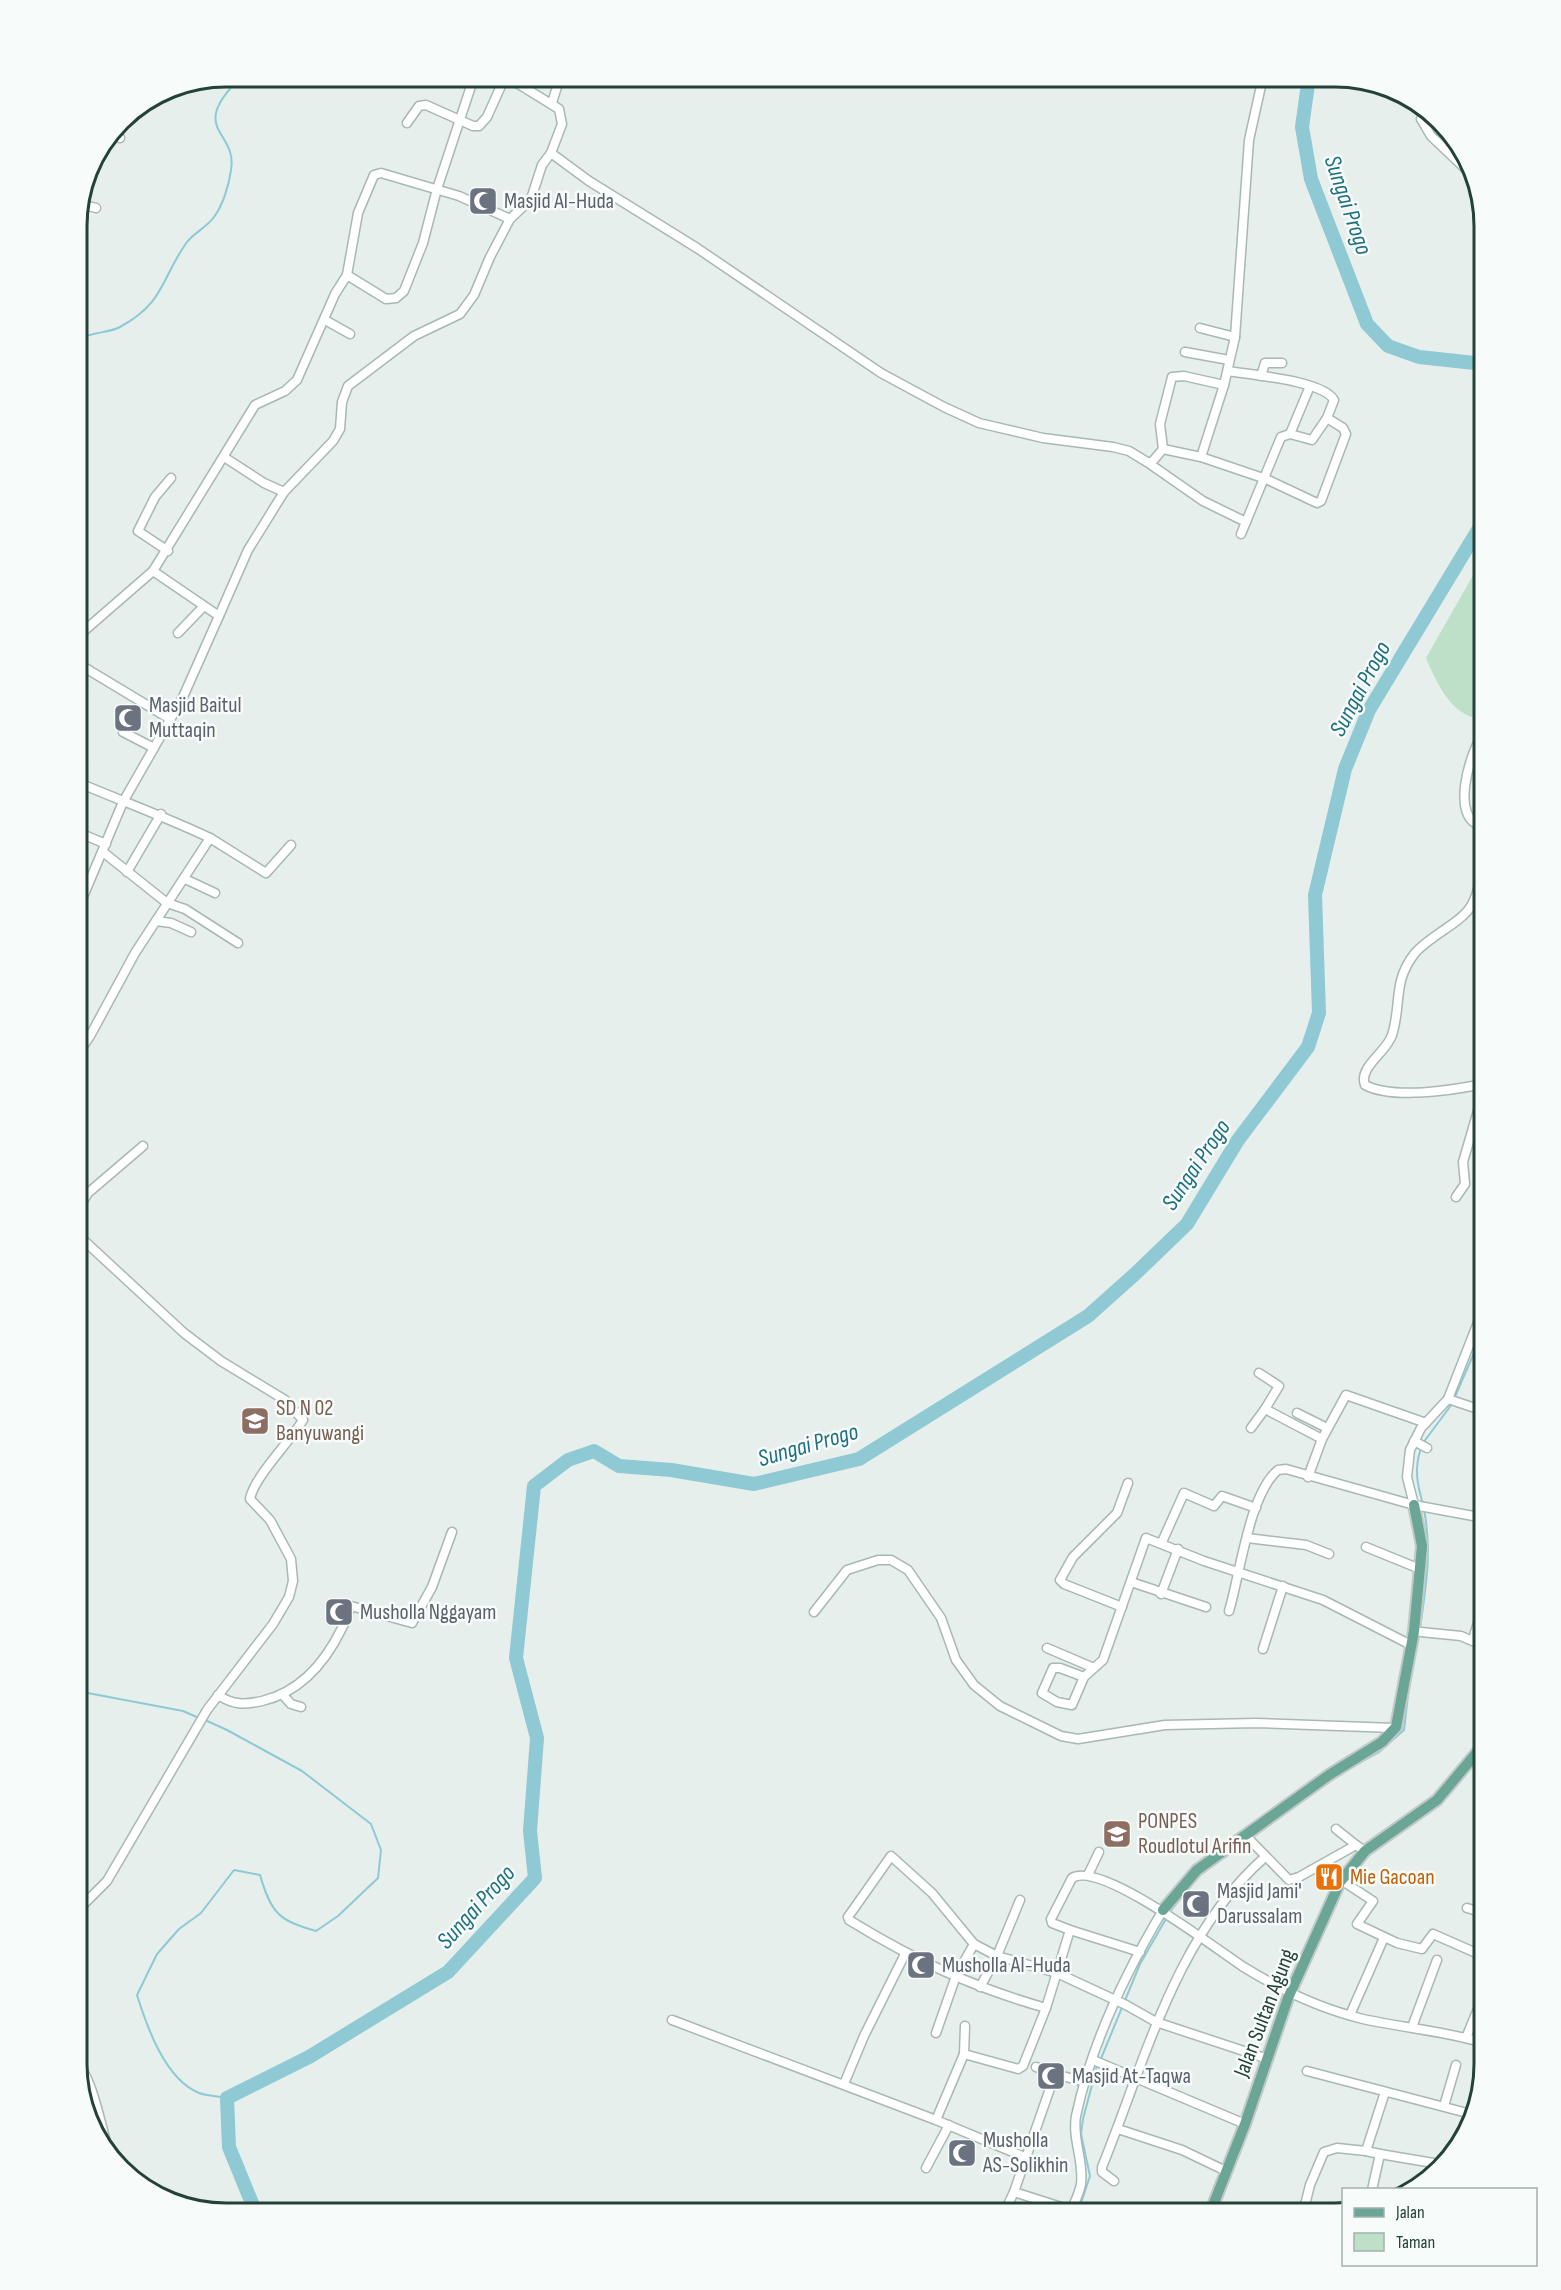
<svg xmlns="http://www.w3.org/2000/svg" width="1561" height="2290" font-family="'Sofia Sans Condensed',sans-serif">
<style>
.green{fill:#bfe0c8}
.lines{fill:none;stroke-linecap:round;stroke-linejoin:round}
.stream{stroke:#8ec9d4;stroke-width:2}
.river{stroke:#8ec9d4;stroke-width:14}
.minor-casing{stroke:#a8b8b2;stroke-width:11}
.major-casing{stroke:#c2cac8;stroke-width:14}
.minor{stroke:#fff;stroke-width:8}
.major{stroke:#6aa596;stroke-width:10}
.labels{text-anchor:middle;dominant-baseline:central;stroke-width:5;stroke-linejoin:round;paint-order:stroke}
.worship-label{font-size:22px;fill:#5b616d;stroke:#f7fbf9;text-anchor:start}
.education-label{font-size:22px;fill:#785e54;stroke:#f7fbf9;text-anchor:start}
.food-label{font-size:22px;fill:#c56008;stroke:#f7fbf9;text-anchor:start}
.street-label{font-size:22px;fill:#24423a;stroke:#f7fbf9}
.water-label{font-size:24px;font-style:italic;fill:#1c6f80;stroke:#f7fbf9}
.rim{fill:none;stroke:#24423a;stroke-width:3}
</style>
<rect width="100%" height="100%" fill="#e6efeb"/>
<!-- green -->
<path class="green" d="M1484,556V718C1453,721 1436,681 1426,658Z"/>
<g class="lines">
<!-- stream -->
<g class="stream">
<path d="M77,341C90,331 107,334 120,327C165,303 161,278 187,242C194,233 207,227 214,217C223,205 229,185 231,170C238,130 186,131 241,77"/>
<polyline points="1454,1399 1484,1330"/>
<polyline points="1423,1443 1452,1404"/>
<path d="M1421,1448C1414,1468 1417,1484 1423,1504"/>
<path d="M1420,1628C1426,1586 1432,1552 1424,1509"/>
<polyline points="1416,1646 1419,1634"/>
<polyline points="77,1691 183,1711 199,1718"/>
<path d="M205,1720L227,1730L302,1771L371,1824L381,1850L378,1878L338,1916L316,1931C279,1921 271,1913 260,1875L234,1870L201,1913L179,1929L157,1954L137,1995C147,2027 165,2079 199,2093C207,2096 218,2096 227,2098"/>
<polyline points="1357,1764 1379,1752 1404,1730 1410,1678"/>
<polyline points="1321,1787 1349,1769"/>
<polyline points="1197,1877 1234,1850"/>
<polyline points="1170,1912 1183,1895"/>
<polyline points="1100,2061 1140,1964 1167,1917"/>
<polyline points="1079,2209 1090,2176 1081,2134 1083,2119 1097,2066"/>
</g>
<!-- river -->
<g class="river">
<polyline points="1309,77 1302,127 1311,179 1367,324 1388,346 1419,357 1484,364"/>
<polyline points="256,2213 229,2147 227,2098 309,2057 448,1972 535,1878 530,1831 537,1738 516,1658 534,1486 568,1460 594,1451 619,1466 671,1470 754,1484 859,1459 1088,1316 1135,1274 1187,1224 1238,1140 1308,1047 1319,1013 1315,895 1345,769 1369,710 1484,520"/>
</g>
<!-- minor casing -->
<g class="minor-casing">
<g id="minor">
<polyline points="507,77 559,109 562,124 551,153 589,181 697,248 881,373 944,407 979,423 1043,438 1113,447 1129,451 1147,462 1152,462 1163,449 1201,457 1266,479 1317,503 1321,501 1346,434 1343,428 1327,418"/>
<polyline points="552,103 560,77"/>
<polyline points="1421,119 1431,136 1470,173"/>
<polyline points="407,123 419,106 426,105 473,126 479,126 487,117 505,77"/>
<polyline points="112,132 120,138"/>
<polyline points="80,204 96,208"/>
<polyline points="347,275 358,213 374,175 381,173 459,196 510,219 531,199 542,165 551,153"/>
<polyline points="325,320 350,334"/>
<polyline points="1200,328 1235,337"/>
<polyline points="1185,352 1229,360"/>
<path d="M1228,371C1250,375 1322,380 1334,400L1327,418L1312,440L1290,434L1281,437L1241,534"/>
<polyline points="1261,376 1265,363 1282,363"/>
<polyline points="1290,434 1310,386"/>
<polyline points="1163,449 1160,424 1172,377 1184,376 1224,385"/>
<polyline points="224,457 264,483 284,492"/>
<polyline points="1201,457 1224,385 1235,337 1249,140 1263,77"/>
<polyline points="1147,462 1203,501 1246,522"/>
<polyline points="168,551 138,531 155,497 171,478"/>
<polyline points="219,616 248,550 284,492 333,441 340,429 342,402 348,386 414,336 460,314 474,295 490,257 510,219"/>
<polyline points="178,633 203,607"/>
<polyline points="77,637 153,571"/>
<polyline points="77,663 170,719"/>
<polyline points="123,732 154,748"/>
<path d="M1484,826C1448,822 1470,751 1484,732"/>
<polyline points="77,832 106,844"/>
<polyline points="210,838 266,873 291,845"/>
<polyline points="103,852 167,903 185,909 238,943"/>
<polyline points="127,872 161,814"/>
<polyline points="185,879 215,893"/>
<polyline points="77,911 123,802 183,697 219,616 153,571 255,405 285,391 297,380 335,294 347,275 386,299 396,298 404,291 423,243 437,189 474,77"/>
<polyline points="156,921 171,923 191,932"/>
<path d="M77,1055L90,1036L135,953L210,838C166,817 121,801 77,782"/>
<path d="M1484,1084C1452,1090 1394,1100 1365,1085C1358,1067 1387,1052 1392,1035C1402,1004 1392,982 1415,953C1430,936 1462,922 1471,906C1482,888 1482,860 1484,839"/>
<polyline points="1456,1197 1465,1184 1463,1162 1484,1090"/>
<polyline points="77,1211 88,1193 143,1146"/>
<polyline points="1472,1340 1484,1344"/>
<polyline points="1259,1373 1279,1386 1265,1409 1322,1439"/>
<polyline points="1448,1399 1484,1411"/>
<polyline points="1297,1413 1327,1428"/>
<polyline points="1251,1428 1265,1409"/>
<polyline points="1414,1441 1427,1448"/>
<polyline points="1308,1477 1322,1439 1346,1395 1426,1423"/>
<polyline points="1414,1505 1407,1477 1410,1450 1421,1428 1448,1399 1484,1307"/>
<path d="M1479,1517C1483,1500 1477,1485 1484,1468"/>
<polyline points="1247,1538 1306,1545 1329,1554"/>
<polyline points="1162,1542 1184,1493 1214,1506 1222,1496 1256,1508"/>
<polyline points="1366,1547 1420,1569"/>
<polyline points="1131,1582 1206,1607"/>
<polyline points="1161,1594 1178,1549"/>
<polyline points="1122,1607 1064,1584 1060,1580 1073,1557 1117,1513 1128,1483"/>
<path d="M1229,1611C1240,1575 1249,1494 1278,1470L1286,1469L1414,1505L1484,1518"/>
<polyline points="814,1612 847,1570 878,1560 891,1560 908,1570 941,1618 956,1660 974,1685 1000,1706 1061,1736 1078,1739 1165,1725 1256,1723 1394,1728"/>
<polyline points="1421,1632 1461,1636 1484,1646"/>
<polyline points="1473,1639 1484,1603"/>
<polyline points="1047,1648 1094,1668 1103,1660 1146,1538 1204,1561 1323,1600 1411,1645"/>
<polyline points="1263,1649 1283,1586"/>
<polyline points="1084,1677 1060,1668 1053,1668 1042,1693 1057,1702 1072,1705 1084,1677 1094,1668"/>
<polyline points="282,1694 291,1704 301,1707"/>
<path d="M218,1695C233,1705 244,1705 262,1701C300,1692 325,1663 342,1628C346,1621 347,1613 351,1606L412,1623L432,1587L452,1532"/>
<polyline points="1336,1829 1356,1845"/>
<polyline points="1246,1836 1289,1880 1299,1877 1356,1845 1365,1851"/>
<polyline points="1088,1875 1099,1852"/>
<polyline points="1341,1880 1373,1901 1357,1924 1397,1943 1422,1949 1433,1934 1474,1952 1478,1948 1484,1950"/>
<polyline points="1020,1900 997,1956 1057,1973 1126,2005 1156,2022 1268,2059"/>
<polyline points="1467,1908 1484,1913"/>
<path d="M77,1911L107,1881L207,1710L273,1624L289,1597L293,1581L291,1559L270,1520L250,1499C254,1477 289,1443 303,1420L285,1400L221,1361L184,1333L77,1234"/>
<path d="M1070,1930L1052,1923L1051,1919L1072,1878C1100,1860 1215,1948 1242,1966C1279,1989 1321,2009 1363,2019C1404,2028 1445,2031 1484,2043"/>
<polyline points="974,1944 997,1956 980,1987"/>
<polyline points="1350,2015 1383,1940"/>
<polyline points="672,2020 936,2120 1027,2158"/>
<polyline points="1412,2027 1437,1960"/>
<path d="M936,2033L956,1976L974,1944L932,1893L891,1856L848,1917L849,1920C914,1960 972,1987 1046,2008"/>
<polyline points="1466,2038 1484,1994"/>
<polyline points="964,2054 1018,2069 1023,2066 1046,2008 1070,1930 1140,1952"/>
<polyline points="1093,2060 1245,2124"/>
<path d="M77,2065C91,2071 103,2135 109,2152"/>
<polyline points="1036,2067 1055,2074"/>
<polyline points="1307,2071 1471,2114"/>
<polyline points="844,2084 864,2036 905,1954"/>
<polyline points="1444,2106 1456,2065"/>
<polyline points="936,2120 964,2054 965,2026"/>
<polyline points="1118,2129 1182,2150 1226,2171"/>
<polyline points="1457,2146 1461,2131"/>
<polyline points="1380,2154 1439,2164"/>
<polyline points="926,2168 949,2125"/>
<path d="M1114,2181L1102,2172V2167C1145,2061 1176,1935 1265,1857"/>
<polyline points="1372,2190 1380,2154 1366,2151 1385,2092"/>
<polyline points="1004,2213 1014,2192"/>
<path d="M1070,2213C1074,2203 1079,2195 1081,2184C1084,2161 1072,2139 1076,2116C1091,2045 1126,1972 1163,1910"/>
<polyline points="1080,2213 1014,2192 1055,2074 1085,2082"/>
<polyline points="1303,2213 1310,2185 1324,2152 1337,2148 1366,2151"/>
</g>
</g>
<!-- major casing -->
<g class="major-casing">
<g id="major">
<polyline points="1163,1910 1197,1870 1329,1775 1382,1742 1396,1727 1414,1631 1422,1546 1414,1505"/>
<polyline points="1210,2213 1245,2124 1288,1998 1340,1882 1365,1851 1437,1800 1484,1744"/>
</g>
</g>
<!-- minor -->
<use href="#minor" class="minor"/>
<!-- major -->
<use href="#major" class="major"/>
</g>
<!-- icons -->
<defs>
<g id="mosque-square" transform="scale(1.5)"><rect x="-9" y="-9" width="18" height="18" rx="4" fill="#6b7280" stroke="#f7fbf9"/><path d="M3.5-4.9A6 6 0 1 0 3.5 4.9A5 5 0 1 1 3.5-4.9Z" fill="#fff"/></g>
<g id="school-square" transform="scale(1.5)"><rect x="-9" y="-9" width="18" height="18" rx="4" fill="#8d6e63" stroke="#f7fbf9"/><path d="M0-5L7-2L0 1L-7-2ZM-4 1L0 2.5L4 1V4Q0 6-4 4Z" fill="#fff"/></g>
<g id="restaurant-square" transform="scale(1.5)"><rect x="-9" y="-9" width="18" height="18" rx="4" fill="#e8710a" stroke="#f7fbf9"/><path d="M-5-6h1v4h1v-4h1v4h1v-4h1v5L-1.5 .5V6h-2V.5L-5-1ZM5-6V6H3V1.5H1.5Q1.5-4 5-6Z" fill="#fff"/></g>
</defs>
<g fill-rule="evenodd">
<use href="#mosque-square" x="483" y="201"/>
<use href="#mosque-square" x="128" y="718"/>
<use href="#school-square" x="255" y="1421"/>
<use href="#mosque-square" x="339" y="1612"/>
<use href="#school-square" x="1117" y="1834"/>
<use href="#restaurant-square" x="1329" y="1877"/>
<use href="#mosque-square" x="1196" y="1904"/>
<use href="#mosque-square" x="921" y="1965"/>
<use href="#mosque-square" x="1051" y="2076"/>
<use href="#mosque-square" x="962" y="2153"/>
</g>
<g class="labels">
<!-- worship labels -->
<g class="worship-label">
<text x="504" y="201">Masjid Al-Huda</text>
<text x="149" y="705">Masjid Baitul<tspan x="149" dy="25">Muttaqin</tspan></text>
<text x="360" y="1612">Musholla Nggayam</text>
<text x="1217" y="1891">Masjid Jami'<tspan x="1217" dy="25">Darussalam</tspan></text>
<text x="942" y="1965">Musholla Al-Huda</text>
<text x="1072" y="2076">Masjid At-Taqwa</text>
<text x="983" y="2140">Musholla<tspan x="983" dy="25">AS-Solikhin</tspan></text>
</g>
<!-- education labels -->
<g class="education-label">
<text x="276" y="1408">SD N 02<tspan x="276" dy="25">Banyuwangi</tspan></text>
<text x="1138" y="1821">PONPES<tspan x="1138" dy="25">Roudlotul Arifin</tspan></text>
</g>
<!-- food labels -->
<g class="food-label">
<text x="1350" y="1877">Mie Gacoan</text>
</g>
<!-- street labels -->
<g class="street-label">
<text transform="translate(1265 2013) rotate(-69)">Jalan Sultan Agung</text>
</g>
<!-- water labels -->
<g class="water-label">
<text transform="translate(1348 205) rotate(71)">Sungai Progo</text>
<text transform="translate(1360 689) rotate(-62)">Sungai Progo</text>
<text transform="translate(1196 1165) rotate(-56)">Sungai Progo</text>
<text transform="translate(808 1445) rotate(-16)">Sungai Progo</text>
<text transform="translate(476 1907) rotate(-48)">Sungai Progo</text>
</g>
</g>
<!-- crop -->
<path d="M0 0H1561V2290H0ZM226 87H1335A139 139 0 0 1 1474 226V2064A139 139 0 0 1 1335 2203H226A139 139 0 0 1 87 2064V226A139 139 0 0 1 226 87Z" fill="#f7fbf9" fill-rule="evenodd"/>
<path class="rim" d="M226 87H1335A139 139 0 0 1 1474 226V2064A139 139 0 0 1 1335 2203H226A139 139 0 0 1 87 2064V226A139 139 0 0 1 226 87Z"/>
<!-- legend -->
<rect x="1342" y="2188" width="195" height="78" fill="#f7fbf9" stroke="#a3b1ad" stroke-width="1.5"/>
<rect x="1354" y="2208" width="30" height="9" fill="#6aa596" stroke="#a3b1ad" stroke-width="1.5"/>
<text x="1396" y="2218" font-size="18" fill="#24423a">Jalan</text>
<rect x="1354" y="2233" width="30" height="18" fill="#bfe0c8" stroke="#a3b1ad" stroke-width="1.5"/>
<text x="1396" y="2248" font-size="18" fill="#24423a">Taman</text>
</svg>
